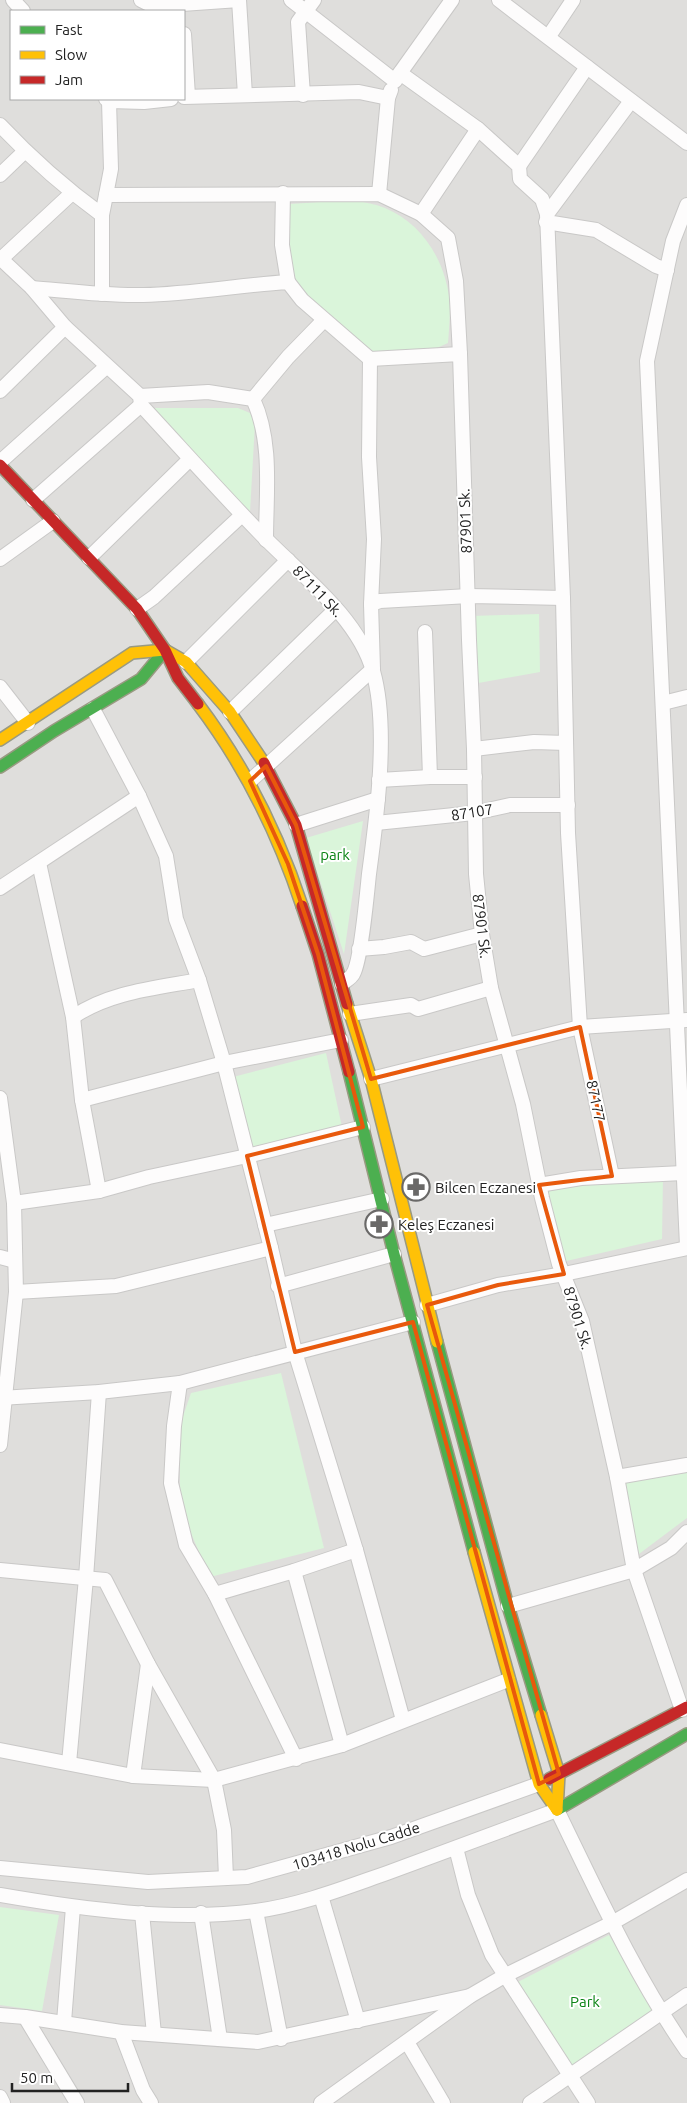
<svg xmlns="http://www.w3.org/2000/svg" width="687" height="2103" font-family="Ubuntu,sans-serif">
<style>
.residential{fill:#dfdedc;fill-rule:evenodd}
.park{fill:#daf5da}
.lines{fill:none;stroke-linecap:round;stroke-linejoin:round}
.street-casing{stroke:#c9c8c7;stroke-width:16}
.fast-casing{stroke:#999a82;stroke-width:14}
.slow-casing{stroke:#999a82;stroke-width:14}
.jam-casing{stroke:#999a82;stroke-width:14}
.street{stroke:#fdfcfc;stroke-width:14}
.fast{stroke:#4caf50;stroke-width:11}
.slow{stroke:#ffc107;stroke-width:11}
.jam{stroke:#c62828;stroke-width:11}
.marked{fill:none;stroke:#e8590c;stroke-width:4;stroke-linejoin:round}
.labels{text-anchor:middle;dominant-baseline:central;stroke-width:4;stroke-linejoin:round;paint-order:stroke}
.street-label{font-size:15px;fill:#222;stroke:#fff}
.park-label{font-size:15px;fill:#0c8416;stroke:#fff}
.poi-label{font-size:15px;fill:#222;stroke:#fff;text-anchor:start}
</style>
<rect width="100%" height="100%" fill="#f0eeeb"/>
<!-- residential -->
<path class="residential" d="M0,0H687V2103H0ZM11,11H184V99H11Z"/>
<!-- park -->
<g class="park">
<path d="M352,200C363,202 375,204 385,208C424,224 447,264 450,305C450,317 449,331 448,343L423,354L387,358L362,349L298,288L289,263L286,233L290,204Z"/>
<polygon points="148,408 238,408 250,413 255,423 250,512"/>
<polygon points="539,614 540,672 473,684 471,616"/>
<polygon points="363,821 344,954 306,838"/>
<polygon points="326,1053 342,1127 251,1149 233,1077"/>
<polygon points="663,1176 662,1239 562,1262 544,1189"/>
<polygon points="281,1373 324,1548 210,1577 180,1508 180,1425 191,1393"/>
<polygon points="687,1473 687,1518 639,1554 620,1480"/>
<polygon points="0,1907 59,1915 42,2011 0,2005"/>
<polygon points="609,1935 654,2011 571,2067 514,1984"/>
</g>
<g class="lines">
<!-- street casing -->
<g class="street-casing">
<g id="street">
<polyline points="13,0 23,11"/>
<polyline points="141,0 153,6 239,0 245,95"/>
<polyline points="291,0 395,81 400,73 478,129 519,166 520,179 542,199 547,214 563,598 568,833 580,1027 612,1176"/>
<polyline points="499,0 687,143"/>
<polyline points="184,34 188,96"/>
<polyline points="549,36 573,0"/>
<polyline points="400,73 452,0"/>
<polyline points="303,95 298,22 314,0"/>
<polyline points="184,97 359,92 388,98"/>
<polyline points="109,101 144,102 171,99"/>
<path d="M0,125C31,158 65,188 102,215L106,195L379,194L421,214L448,238L456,281L460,354"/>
<polyline points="519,166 587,67"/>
<polyline points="0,175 25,151"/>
<polyline points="283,193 282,245 288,282"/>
<polyline points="379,194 388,98 391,90"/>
<polyline points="106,195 111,169 109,101 106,99"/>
<polyline points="687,205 673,241 647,361 687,1246"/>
<polyline points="421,214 478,129"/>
<polyline points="547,214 631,101"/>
<polyline points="102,215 102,294"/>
<polyline points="546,222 596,230 656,266 667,270"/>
<path d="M0,258L32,288L65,327L140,396L141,405C180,447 219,491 259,532C297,572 358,616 373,671C389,727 377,815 369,874C367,893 361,962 353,974C351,978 345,981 342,984"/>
<polyline points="1,259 72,193"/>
<path d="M32,288C68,291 106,296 143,295C192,294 239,285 288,282L302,300L370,359L369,457L374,539L371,604L373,669L250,781"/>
<polyline points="370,359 460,354 469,640 474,749 476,874 482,934 491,988 523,1104 542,1198 559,1264 582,1321 617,1477 634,1570 682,1710"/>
<polyline points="0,391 65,327"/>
<path d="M140,396L208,392L253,399C273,442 266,494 266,540"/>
<polyline points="253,399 288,357 324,320"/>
<polyline points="0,462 106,367"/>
<polyline points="33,500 141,405"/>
<polyline points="89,558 190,459"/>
<polyline points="0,559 53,521"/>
<polyline points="371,604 380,601 469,596 563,598"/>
<polyline points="137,609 154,597 242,515"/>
<polyline points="425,632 430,777 475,777"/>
<polyline points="186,662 288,560"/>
<polyline points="0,687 28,723"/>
<polyline points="663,703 687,697"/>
<polyline points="93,709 139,796 166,856 176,919 199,980 224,1063 271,1248 295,1352 356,1550 403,1720"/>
<polyline points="230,712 336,609"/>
<polyline points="474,749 534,742 566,743"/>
<polyline points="379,780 430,777"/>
<polyline points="376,823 474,813 510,805 568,805"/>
<polyline points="296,825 378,799"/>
<polyline points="39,863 73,1017 82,1100 99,1191"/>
<polyline points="0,888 139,796"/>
<polyline points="359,949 384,947 411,942 424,949 482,934"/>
<polyline points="350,1014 411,1005 418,1009 491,988"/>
<path d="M73,1017C109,992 156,988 199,980"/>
<polyline points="371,1079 580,1027 687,1020"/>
<polyline points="0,1098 14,1203 16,1292 0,1445"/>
<polyline points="82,1100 224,1063 341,1040"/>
<polyline points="539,1185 581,1178 683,1173"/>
<polyline points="14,1203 99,1191 149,1177 247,1156 363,1127"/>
<polyline points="265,1225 382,1199"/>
<polyline points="0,1257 15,1261"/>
<polyline points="278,1286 394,1254"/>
<polyline points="16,1292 116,1286 271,1248"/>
<polyline points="427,1305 498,1285 564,1274 687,1248"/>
<polyline points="180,1383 174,1426 171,1483 186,1545 215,1594 296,1759"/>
<polyline points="0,1398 99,1392 180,1383 413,1322"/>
<polyline points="617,1477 687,1465"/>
<polyline points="0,1570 105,1580 148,1664 214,1780 224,1830 226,1878"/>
<polyline points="294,1571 342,1745"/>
<polyline points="215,1594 294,1571 356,1550"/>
<polyline points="508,1606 634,1570 671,1548 687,1532"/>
<polyline points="0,1750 133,1776 214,1780 342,1745 508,1680"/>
<polyline points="69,1763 86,1578 99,1392"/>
<polyline points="133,1776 148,1664"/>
<polyline points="456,1848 468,1895 492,1955 588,2103"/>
<polyline points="0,1868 148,1882 247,1877 391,1837 539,1784"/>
<path d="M0,1895C81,1909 173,1922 256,1911C301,1905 344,1888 387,1873C444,1852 501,1831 557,1810C597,1892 635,1976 687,2051"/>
<polyline points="321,1896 358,2021"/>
<polyline points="256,1911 281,2039"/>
<polyline points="142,1913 154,2034"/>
<polyline points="201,1913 220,2039"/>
<polyline points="0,2015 25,2017 121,2032 258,2042 470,1996"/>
<polyline points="25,2017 77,2103"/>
<polyline points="64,2022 73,1907"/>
<polyline points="121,2032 143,2090 151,2103"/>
<polyline points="407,2042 443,2103"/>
<polyline points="0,2097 3,2103"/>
<polyline points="321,2103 470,1996 506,1975 612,1923 687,1880"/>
<polyline points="530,2103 687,1995"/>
</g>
</g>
<!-- fast casing -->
<g class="fast-casing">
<g id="fast">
<polyline points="0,767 54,731 141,679 165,650"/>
<polyline points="349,1072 394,1254 474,1552"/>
<polyline points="437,1342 508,1606 541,1715"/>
<polyline points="557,1810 687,1734"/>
</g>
</g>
<!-- slow casing -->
<g class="slow-casing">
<g id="slow">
<path d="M198,704C244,765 278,833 302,906"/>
<polyline points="0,740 132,653 165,650 186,662 230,712 264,763"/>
<polyline points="347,1004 371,1079 437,1342"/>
<polyline points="474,1552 539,1784 557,1810"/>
<polyline points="541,1715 559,1774 557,1810"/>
</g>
</g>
<!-- jam casing -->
<g class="jam-casing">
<g id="jam">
<polyline points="0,465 137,609 165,650 178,678 198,704"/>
<polyline points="264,763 296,825 347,1004"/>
<polyline points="302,906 318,954 349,1072"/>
<polyline points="549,1779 687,1707"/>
</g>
</g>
<!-- street -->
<use href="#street" class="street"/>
<!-- fast -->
<use href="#fast" class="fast"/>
<!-- slow -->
<use href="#slow" class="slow"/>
<!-- jam -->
<use href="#jam" class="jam"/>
</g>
<!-- marked area -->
<path class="marked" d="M266,766L296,825L371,1079L580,1027L612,1176L539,1185L564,1274L498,1285L427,1305L559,1774L539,1784L413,1322L295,1352L247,1156L363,1127L318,954L288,864L250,781Z"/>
<!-- icons -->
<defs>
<g id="pharmacy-ring" transform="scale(1.4375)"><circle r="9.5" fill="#fff" stroke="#6a6968" stroke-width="1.5"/><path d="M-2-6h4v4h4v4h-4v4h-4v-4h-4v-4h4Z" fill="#6a6968"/></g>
</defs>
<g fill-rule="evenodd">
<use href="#pharmacy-ring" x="416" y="1187"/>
<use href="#pharmacy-ring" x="379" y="1224"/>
</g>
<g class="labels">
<!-- street labels -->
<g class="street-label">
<text transform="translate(465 521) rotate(-92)">87901 Sk.</text>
<text transform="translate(318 591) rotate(46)">87111 Sk.</text>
<text transform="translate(472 812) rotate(-9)">87107</text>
<text transform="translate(482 926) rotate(83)">87901 Sk.</text>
<text transform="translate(596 1101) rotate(78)">87177</text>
<text transform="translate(578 1318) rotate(73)">87901 Sk.</text>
<text transform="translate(356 1846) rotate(-17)">103418 Nolu Cadde</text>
</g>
<!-- park labels -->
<g class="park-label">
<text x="335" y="854">park</text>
<text x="585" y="2001">Park</text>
</g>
<!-- poi labels -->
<g class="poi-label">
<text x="435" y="1187">Bilcen Eczanesi</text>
<text x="398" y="1224">Keleş Eczanesi</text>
</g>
</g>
<!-- legend -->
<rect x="10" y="10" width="175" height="90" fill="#ffffff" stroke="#a7a7a7"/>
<rect x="20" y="26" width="25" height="8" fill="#4caf50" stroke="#a7a7a7"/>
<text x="55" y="35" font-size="15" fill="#222222">Fast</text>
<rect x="20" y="51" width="25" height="8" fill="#ffc107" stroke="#a7a7a7"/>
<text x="55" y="60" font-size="15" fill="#222222">Slow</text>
<rect x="20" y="76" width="25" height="8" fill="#c62828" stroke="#a7a7a7"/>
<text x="55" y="85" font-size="15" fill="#222222">Jam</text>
<!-- scale -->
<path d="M12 2083v8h116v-8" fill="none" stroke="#222222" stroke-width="2.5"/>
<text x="20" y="2083" font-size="15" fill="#222222" stroke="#ffffff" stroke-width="4" paint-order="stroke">50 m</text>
</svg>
